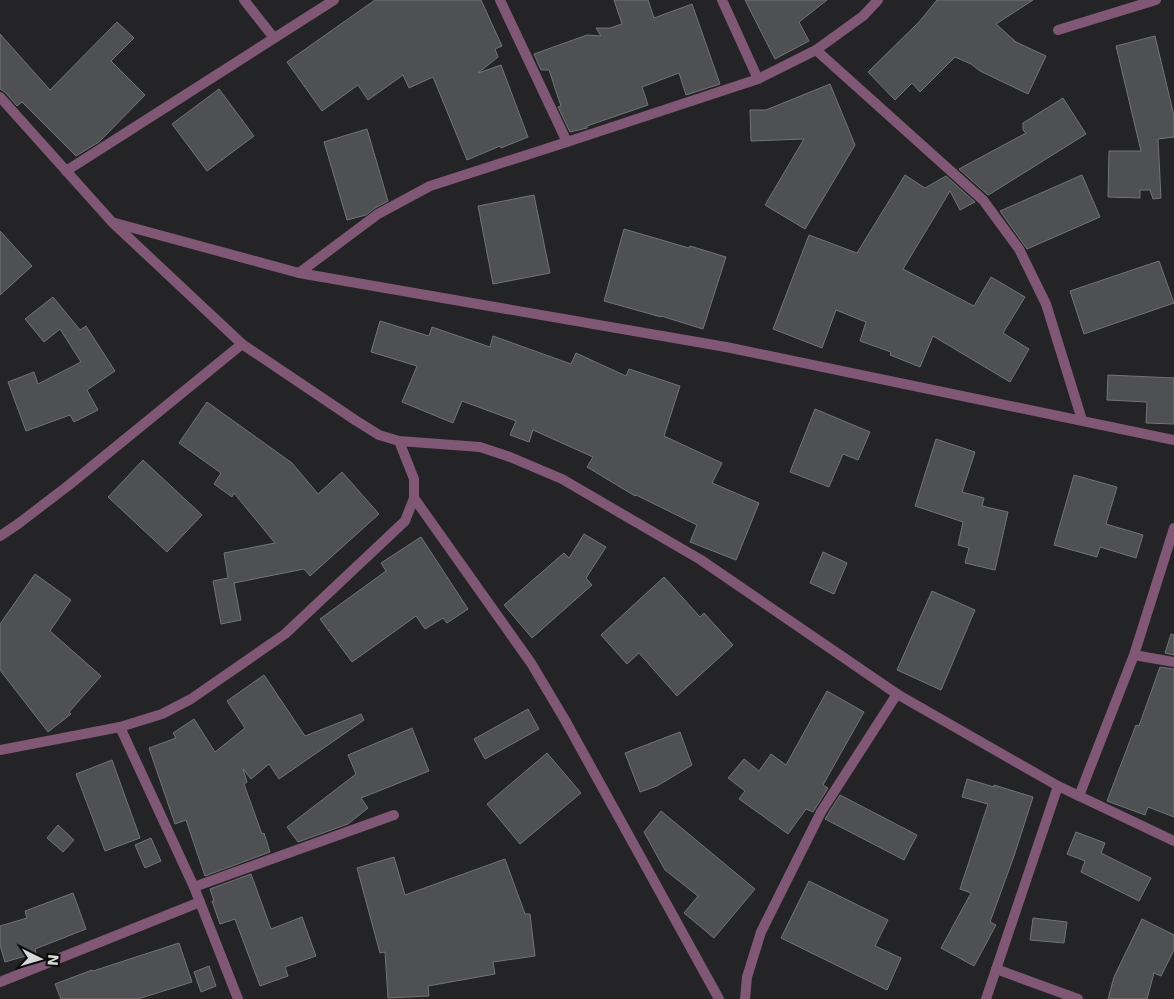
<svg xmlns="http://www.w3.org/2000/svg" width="1174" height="999" font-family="'DejaVu Sans',sans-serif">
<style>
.building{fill:#4f5053;stroke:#737477}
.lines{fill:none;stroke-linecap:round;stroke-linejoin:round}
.street{stroke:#805774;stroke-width:10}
</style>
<rect width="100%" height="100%" fill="#242325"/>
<!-- building -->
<g class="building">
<polygon points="375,0 481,0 502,46 495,49 498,57 478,73 501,65 528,137 501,148 500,146 467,160 433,77 409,88 403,75 368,100 358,85 322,111 287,62"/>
<polygon points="614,0 648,0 654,18 692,4 720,84 686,95 679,73 642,87 648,105 587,126 587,128 570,132 558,107 561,106 549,70 541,70 534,54 587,35 601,36 596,28 610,28 622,24"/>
<polygon points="745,0 827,0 799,22 809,41 775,59"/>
<polygon points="937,0 1033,0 996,24 1016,42 1046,56 1028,94 980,71 971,64 955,57 920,92 912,83 895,100 868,72 919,22"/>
<polygon points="117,22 134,38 111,61 145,95 99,142 76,156 22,102 17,106 5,92 0,89 0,34 50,90"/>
<polygon points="1155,36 1174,116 1174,137 1158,139 1161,198 1153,199 1150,190 1140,190 1140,198 1108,197 1109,151 1141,151 1116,46"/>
<polygon points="830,84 855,145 805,229 765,205 804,139 751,141 750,110 766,110"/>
<polygon points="219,89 254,136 207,171 172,124"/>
<polygon points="1063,98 1086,134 990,194 988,195 959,169 1026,133 1023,130 1023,123"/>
<polygon points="367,129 388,201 375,208 366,215 347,220 324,142"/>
<polygon points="905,175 925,188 946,176 975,202 960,210 950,191 903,269 974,306 991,277 1025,297 1003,333 1029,349 1010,382 933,336 920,367 890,355 891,352 860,341 866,322 836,310 822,348 773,329 809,235 857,253"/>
<polygon points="1082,175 1100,217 1027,249 1000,211"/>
<polygon points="534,195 550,273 493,284 478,206"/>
<polygon points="624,229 689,248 690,246 726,257 703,329 661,316 661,317 604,301"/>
<polygon points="0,231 32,266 0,295"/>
<polygon points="1159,261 1174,303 1084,334 1070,291"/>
<polygon points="53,297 80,330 86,326 115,371 87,390 98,410 74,422 70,415 26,431 8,382 34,372 38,384 81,362 60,329 44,342 25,319"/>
<polygon points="380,321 429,336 432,327 490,347 493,336 571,364 576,353 626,376 629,369 680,386 664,436 722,463 712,483 759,503 736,560 690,542 697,525 636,495 635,496 587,467 593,457 533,430 529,442 510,435 516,421 462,401 453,423 402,402 417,366 371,352"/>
<polygon points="1108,375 1174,378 1174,424 1146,423 1147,402 1107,400"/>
<polygon points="207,402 292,463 318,494 342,472 379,514 310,576 304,569 234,583 241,620 221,624 213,581 228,578 224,553 275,543 234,493 232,497 214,484 221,473 179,443"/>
<polygon points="815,409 870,432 858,460 843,454 829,487 790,472"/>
<polygon points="936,439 975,452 962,492 984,498 982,506 1008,512 995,570 965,563 969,548 958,545 963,522 915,506"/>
<polygon points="143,460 202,515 167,552 108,497"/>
<polygon points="1074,475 1117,487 1106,524 1143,535 1136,558 1100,547 1097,557 1054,545"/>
<polygon points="584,534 606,547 586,578 592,585 532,638 504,605 564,553 569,558"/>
<polygon points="421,537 468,609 447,623 443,618 425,629 416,616 352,662 320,619 386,571 381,563"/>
<polygon points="823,552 847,563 834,594 810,583"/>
<polygon points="35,574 71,600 50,631 101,676 69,712 71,714 48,732 0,670 0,624"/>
<polygon points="664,577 700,617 704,613 733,645 677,696 639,653 627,664 601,635"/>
<polygon points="932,591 975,610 941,690 897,670"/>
<polygon points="1171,634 1174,635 1174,655 1165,653"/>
<polygon points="1160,667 1174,669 1174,817 1148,807 1145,815 1107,801 1136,725 1139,726"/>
<polygon points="264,675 305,736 361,714 364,720 279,779 269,764 251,779 243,769 247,782 244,784 262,834 264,833 270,852 205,876 186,820 175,824 149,748 176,738 173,733 194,719 215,752 245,728 227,701"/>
<polygon points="827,691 864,712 823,785 828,788 813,812 806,809 788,834 739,799 745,791 728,778 744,759 759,771 771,754 786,765"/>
<polygon points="528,709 539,729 485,759 474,739"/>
<polygon points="412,728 429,771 361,798 368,808 348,824 298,842 287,827 356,774 348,755"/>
<polygon points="680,732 692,765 657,786 640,792 625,753"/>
<polygon points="547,753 581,793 520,844 487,804"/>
<polygon points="112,760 140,838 105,851 76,774"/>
<polygon points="967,779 994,787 994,785 1033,797 1014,856 990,922 996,925 974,966 941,948 971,893 960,889 988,804 962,797"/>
<polygon points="840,795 917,835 904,860 825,819"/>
<polygon points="661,811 755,889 714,938 684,913 698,896 665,870 644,832"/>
<polygon points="58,825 74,840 63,852 47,838"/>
<polygon points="1076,832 1105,843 1101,853 1151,878 1139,901 1081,872 1085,861 1067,854"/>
<polygon points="151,838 161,861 145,868 135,845"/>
<polygon points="394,857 405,895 505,859 525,914 530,914 535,956 493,962 495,974 428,986 429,996 388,998 385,952 380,953 357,868"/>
<polygon points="251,874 271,929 302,917 316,956 285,967 288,976 260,986 235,919 220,924 212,901 214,901 210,889"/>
<polygon points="809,881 888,920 875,946 901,958 887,990 781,938"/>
<polygon points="73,893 86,929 35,949 36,953 5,962 0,945 0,926 27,918 25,911"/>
<polygon points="1033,918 1067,922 1064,943 1030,940"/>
<polygon points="1142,919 1174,935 1174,950 1161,976 1154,973 1147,999 1108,999 1114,977"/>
<polygon points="179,943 192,982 138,999 61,999 55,984 92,970 93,971"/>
<polygon points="209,966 216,986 201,992 194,972"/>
</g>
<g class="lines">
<!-- street -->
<g class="street">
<polyline points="244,0 274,38"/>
<polyline points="500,0 567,142"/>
<polyline points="722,0 758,79"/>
<polyline points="1058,30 1156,0"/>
<polyline points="816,50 983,200 1019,249 1046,304 1082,420"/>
<polyline points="0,97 112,222 242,344 355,420 379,435 399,441 480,447 510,457 562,479 701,560 897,694 1058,786 1174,841"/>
<polyline points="66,171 334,0"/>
<polyline points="115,223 299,273 726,347 1174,440"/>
<polyline points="299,273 378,214 430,186 567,142 758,79 816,50 863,16 878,0"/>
<polyline points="414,498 531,663 565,720 719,999"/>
<polyline points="0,536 18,524 69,485 242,344"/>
<polyline points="1134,655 1174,662"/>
<polyline points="120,727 194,887 238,999"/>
<polyline points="0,750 120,727 162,714 191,699 285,634 405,521 414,498 414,479 399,441"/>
<polyline points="1079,796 1134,655 1174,528"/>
<polyline points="194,887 394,815"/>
<polyline points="996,969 1078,999"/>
<polyline points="0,982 200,902"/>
<polyline points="745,999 747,977 761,932 821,812 897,694"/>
<polyline points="986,999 1058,786"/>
</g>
</g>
<!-- north arrow -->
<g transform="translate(40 959) rotate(95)" stroke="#0d0c0d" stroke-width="4" paint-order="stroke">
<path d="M0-4L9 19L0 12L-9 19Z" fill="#d7d7d8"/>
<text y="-8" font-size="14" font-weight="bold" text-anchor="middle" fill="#d7d7d8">N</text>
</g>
</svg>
